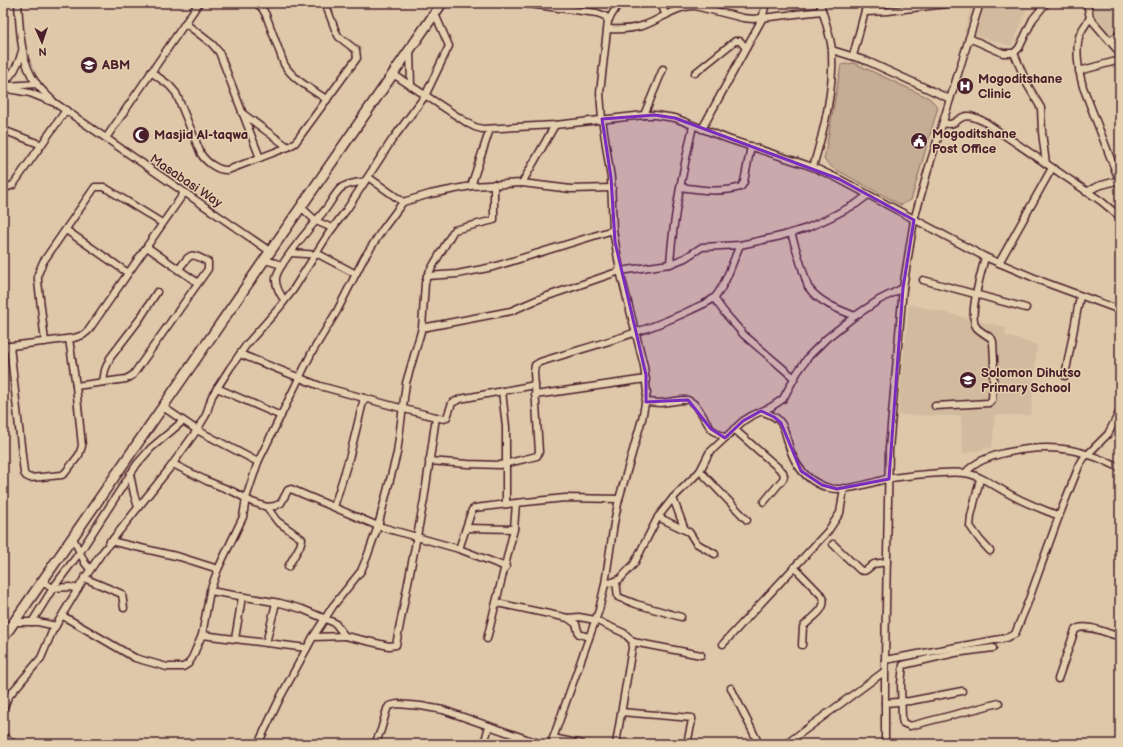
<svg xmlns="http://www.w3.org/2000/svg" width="1123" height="747" font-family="'Balsamiq Sans',sans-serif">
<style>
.built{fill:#d1ba9e}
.green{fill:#c5ac94;stroke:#886660}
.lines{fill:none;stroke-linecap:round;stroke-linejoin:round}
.minor-casing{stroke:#4a1f2b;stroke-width:9}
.secondary-casing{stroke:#4a1f2b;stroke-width:12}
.minor{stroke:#e4cfae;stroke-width:6}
.secondary{stroke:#e4cfae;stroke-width:9}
.marked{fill:#7b2cbf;fill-opacity:0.2;stroke:#7b2cbf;stroke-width:3;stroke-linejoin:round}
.labels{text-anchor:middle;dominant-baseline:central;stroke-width:3;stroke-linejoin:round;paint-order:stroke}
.poi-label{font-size:13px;font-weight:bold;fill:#4a1f2b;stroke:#e4cfae;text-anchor:start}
.street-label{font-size:13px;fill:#4a1f2b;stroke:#e4cfae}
</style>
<rect width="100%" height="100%" fill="#dec8a9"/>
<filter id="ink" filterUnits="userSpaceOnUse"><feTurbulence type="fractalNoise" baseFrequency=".025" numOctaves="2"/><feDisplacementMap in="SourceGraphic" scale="8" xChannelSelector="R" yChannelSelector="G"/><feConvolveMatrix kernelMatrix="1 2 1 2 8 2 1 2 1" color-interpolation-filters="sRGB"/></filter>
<g filter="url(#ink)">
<!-- built -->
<g class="built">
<polygon points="973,3 1029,3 1012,46 964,32"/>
<polygon points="1082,3 1120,3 1120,62 1115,54"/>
<polygon points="909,304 1007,328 1004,335 1037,345 1031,415 995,415 992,447 963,454 961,416 898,415"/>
</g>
<!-- green -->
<polygon class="green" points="854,63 929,98 938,107 911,200 901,205 833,168 824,160 841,65"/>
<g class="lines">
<!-- minor casing -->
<g class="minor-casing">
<g id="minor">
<path d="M18,3C20,30 20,61 36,83C41,90 48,96 53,101"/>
<path d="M256,3L262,8L266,15L284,64C293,80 312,89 327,100"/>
<polyline points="521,3 597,13 605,16 608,21 600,93 602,119 611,178 613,230 620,271 644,366 647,393 642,419 619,499 614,523 605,584 599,610 551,744"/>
<polyline points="660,3 666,15"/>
<polyline points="970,3 980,4"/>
<polyline points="1087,3 1090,18 1120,53"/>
<polyline points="866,12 888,11 954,3"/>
<path d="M1090,18C1086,24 1081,30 1079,37C1075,53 1079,72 1083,87L1119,180"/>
<polyline points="608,21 619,3"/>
<polyline points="185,23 212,44 219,52 260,158"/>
<path d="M608,29C621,30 633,29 645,25C662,19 677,5 695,6L743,18L753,19L822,11"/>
<polyline points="969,38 1003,53 1014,53 1019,48 1033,19 1046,3"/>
<polyline points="1110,41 1120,34"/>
<polyline points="410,50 411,86"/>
<polyline points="832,50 867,61 950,99"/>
<polyline points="1014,53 1027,84 1041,108 1042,132 1046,164"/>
<polyline points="853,56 867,3"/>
<polyline points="1079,71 1120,60"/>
<path d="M151,72L169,85L176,93L201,154C206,162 218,171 228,170L288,147L295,143L357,58L356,50L339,37L336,32L325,3"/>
<polyline points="695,73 735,41 740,41 746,48"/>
<polyline points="393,74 469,124 475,127 482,129 555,125 644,115 655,115 675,118 728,139 813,167 839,179 985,257 1044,282 1120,310"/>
<path d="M3,83C14,74 19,64 22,51"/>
<polyline points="7,86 37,84"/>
<polyline points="3,88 30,93 55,103 271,252"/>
<polyline points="242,113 288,147"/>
<polyline points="644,115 663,69"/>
<path d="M943,123C955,126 954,121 963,117C970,114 979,119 985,122L1101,201L1120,217"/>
<polyline points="702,129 762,19 766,3"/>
<polyline points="3,130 42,145"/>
<polyline points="106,138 199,3"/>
<path d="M813,167C824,130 834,90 832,51C831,37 824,17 820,3"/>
<polyline points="368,177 403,202"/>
<polyline points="522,183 571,189 612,188"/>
<polyline points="471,186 490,129"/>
<path d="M680,187C700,190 721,193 741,187L744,182L751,146"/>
<polyline points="3,189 13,185 66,110"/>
<polyline points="1086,192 1098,186 1120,180"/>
<polyline points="301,207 316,221 332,228"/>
<polyline points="66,230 128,273"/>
<path d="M791,233L808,287C819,302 837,309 855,316"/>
<polyline points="147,247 198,283"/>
<polyline points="291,253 320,255 356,274"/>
<polyline points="265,260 282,265"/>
<polyline points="999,263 1052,168"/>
<path d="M670,264C673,217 683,171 693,126"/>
<polyline points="427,276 457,274 493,267 613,230"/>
<polyline points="923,280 1026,308"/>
<polyline points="714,298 724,312 744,335 793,377"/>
<path d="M284,300C280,294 275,286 276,278C278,264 314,223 325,210C330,204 335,193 341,188C347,183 358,183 365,181"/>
<polyline points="422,328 511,311 539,299 620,271 670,264 685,258 702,247 740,245 781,236 807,228 829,218 856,204 868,195"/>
<polyline points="45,342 38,281 38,274 43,262 95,187 104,187 162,223"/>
<polyline points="10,346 24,473 26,476 30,478 62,475 65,473 79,455 82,446 76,386 69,339"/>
<polyline points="3,347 74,338 83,335 88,331 184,193"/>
<polyline points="240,354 320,386 404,409 444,419 447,417 452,403 460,399 535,385"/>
<polyline points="1065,376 1080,296"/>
<polyline points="103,382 105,370 110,358 139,320 157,292"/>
<path d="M76,386L126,379L133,375L208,269V262C189,251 191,254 178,270"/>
<polyline points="217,388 281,416"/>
<polyline points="502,391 506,427 506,504"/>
<polyline points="535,395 646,379"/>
<polyline points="646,402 661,403 682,400 688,400 693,403 698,408 711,429 725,438"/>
<path d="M935,406L989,403L992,400L994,361L993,342L992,339C987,335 981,332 977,328C967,317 982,271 985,257"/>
<polyline points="163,407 197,430 258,462"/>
<path d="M761,411C768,414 777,416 781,423C787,432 787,443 791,452C798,470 811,483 829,488C844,492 871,483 886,479C904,476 947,471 965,473C983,476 1000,490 1017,498C1030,505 1045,510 1059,516"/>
<polyline points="734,429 783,472 784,476 783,479 764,502"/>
<path d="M429,461L468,464L500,465L537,456L539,452L534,372L535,365L540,362C591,346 643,333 691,310C698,306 709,303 715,297C726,285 733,260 740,245"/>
<polyline points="173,464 207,481 234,492 252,502 267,507 275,506 281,503 288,490 291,489 378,526 459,549 506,567"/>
<polyline points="700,471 747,520"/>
<path d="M965,473C976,461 989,457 1004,453C1032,447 1062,445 1089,455C1099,458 1110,463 1120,468"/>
<polyline points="130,474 134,494 138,507"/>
<polyline points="980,479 971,516 970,526 980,540 990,551"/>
<polyline points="673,498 685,530"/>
<polyline points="267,507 277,521 302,539 300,546 288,567"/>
<polyline points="334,507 350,455 364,398"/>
<polyline points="658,517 689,532 696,543 715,554"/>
<polyline points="466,528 514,529"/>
<polyline points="73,538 85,563 90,569"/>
<polyline points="110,541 180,557 218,569"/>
<path d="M833,544L860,570C867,573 868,567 874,564C878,563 883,563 887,562"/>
<polyline points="459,549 472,510 475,508 516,503"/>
<path d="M794,567L823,597C827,611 811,617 803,627L802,645"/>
<polyline points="84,578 122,594 124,608"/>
<polyline points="616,581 618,597 636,604 681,617"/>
<polyline points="42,582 53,588 70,587 78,589"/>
<polyline points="605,584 613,582 620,579 634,564 658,517 673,498 700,471 709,453 743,421 751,416 771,407 783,399 797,373 809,356 827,338 855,316 879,300 903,288"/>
<polyline points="210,591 280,603 302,609 335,623 345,636 389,646 396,645 424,500 436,417"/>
<polyline points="497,603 568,618 576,624 579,634 589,637"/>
<polyline points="63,616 135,658 167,667 183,667 188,664 192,658 202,635 210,591 218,569 243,517 246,498 258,462 311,354 337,311 364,258 383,229 403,202 430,194 471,186 522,183 555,125"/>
<polyline points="568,618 579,617 595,620 624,633 633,642 616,744"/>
<polyline points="14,622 38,622 56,626"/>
<polyline points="32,622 53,588 80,552 137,464 151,448 183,421"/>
<polyline points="202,635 307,648"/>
<polyline points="313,637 345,636"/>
<polyline points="235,639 242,597"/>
<polyline points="487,639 514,529 516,503 565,498 619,499"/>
<polyline points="633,642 701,655"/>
<polyline points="266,643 276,603"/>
<polyline points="723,644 828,531 840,513 844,488"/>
<polyline points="993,648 955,653 903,665 901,684 902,719 903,723 910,726 999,703"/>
<polyline points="885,660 1006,638 1015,634 1028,602 1059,516 1079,466 1083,459 1108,434 1120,411"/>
<path d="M1058,679L1075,630C1084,622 1109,634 1120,637"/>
<polyline points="731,688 759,744"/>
<polyline points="885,703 910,701 962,691"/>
<polyline points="3,710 8,697 41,658 52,632 82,582 101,554 169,469 197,430 206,415 212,396 230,368 247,344 279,308 293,290 329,233 347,209 392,140 425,96 449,46 435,14"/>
<polyline points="621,712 692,718 692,720 687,744"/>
<polyline points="3,736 14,744"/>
<polyline points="553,738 582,744"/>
<polyline points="258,744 281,696 313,637 333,606 361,571 367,557 378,526 397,453 406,383 422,328 425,283 427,276 454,230 494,220 494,184"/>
<polyline points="375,744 381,730 387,709 389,706 397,704 421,706 443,710 541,744"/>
<polyline points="484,744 489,726"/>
<polyline points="786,744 885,671"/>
<polyline points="885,744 885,660 889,449 903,288 914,220 928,170 980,3"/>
<polyline points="1036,744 1037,744"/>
</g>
</g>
<!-- secondary casing -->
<g class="secondary-casing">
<polyline id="secondary" points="3,638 442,3"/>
</g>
<!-- minor -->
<use href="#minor" class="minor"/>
<!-- secondary -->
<use href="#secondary" class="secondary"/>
</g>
</g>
<!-- marked area -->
<path class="marked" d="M655,115L675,118L839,179L914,220L903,288L889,479L837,489L822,485L801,471L781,423L774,417L761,411L743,421L725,438L711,429L688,400L646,402V375L615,242L611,178L602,119Z"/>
<!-- icons -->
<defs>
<g id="university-disc" transform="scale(0.9)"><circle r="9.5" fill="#4a1f2b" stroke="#e4cfae"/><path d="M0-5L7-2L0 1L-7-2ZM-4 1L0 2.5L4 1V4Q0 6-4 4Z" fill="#fff"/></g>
<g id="hospital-disc" transform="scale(0.9)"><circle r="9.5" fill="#4a1f2b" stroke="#e4cfae"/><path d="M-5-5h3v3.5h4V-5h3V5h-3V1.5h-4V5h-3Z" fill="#fff"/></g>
<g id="mosque-disc" transform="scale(0.9)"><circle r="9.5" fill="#4a1f2b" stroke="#e4cfae"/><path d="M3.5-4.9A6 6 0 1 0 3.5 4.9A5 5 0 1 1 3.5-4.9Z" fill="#fff"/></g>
<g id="civic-disc" transform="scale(0.9)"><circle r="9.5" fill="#4a1f2b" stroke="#e4cfae"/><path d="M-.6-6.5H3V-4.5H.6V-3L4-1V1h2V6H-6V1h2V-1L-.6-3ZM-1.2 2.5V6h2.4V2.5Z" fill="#fff"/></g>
<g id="school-disc" transform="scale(0.9)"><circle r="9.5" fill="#4a1f2b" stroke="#e4cfae"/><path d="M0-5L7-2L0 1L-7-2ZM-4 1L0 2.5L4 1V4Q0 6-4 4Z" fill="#fff"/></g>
</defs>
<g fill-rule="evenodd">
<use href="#university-disc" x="89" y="65"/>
<use href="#hospital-disc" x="965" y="86"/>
<use href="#mosque-disc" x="141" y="135"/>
<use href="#civic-disc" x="919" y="141"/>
<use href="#school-disc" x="968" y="380"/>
</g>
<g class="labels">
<!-- poi labels -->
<g class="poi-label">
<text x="102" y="65">ABM</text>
<text x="978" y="79">Mogoditshane<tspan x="978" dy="15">Clinic</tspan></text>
<text x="932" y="134">Mogoditshane<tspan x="932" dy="15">Post Office</tspan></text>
<text x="154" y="135">Masjid Al-taqwa</text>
<text x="981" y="373">Solomon Dihutso<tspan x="981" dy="15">Primary School</tspan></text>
</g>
<!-- street labels -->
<g class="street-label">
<text transform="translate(186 181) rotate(34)">Masabasi Way</text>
</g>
</g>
<!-- margin -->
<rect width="1123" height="747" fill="none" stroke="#e4cfae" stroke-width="16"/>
<rect x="8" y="8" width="1107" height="731" fill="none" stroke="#4a1f2b" stroke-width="1.5" filter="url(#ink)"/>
<!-- north arrow -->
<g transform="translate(42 42) rotate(177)" stroke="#e4cfae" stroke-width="3" paint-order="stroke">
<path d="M0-3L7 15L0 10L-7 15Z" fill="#4a1f2b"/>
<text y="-6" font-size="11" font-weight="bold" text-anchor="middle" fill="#4a1f2b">N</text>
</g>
</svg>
